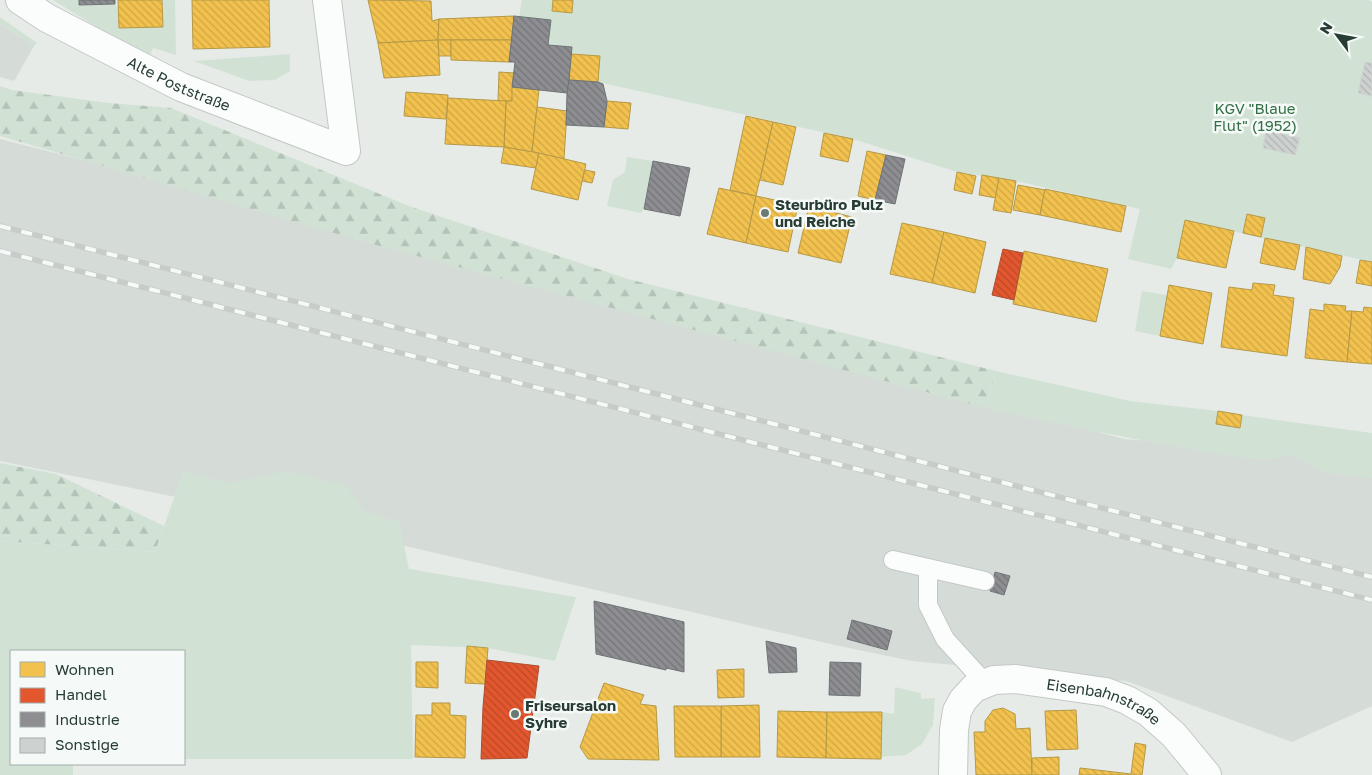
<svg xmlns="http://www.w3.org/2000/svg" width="1372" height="775" font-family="'Golos Text',sans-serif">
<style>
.built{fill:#d5dcd8}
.green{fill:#d1e2d5}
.forest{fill:url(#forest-firs)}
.homes{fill:url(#homes-back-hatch);stroke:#b59946}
.shops{fill:url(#shops-back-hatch);stroke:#ab4f30}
.industry{fill:url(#industry-back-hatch);stroke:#6e7576}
.building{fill:url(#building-back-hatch);stroke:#cfd4d1}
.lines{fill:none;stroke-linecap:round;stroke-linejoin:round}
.service-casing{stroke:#c3c8c5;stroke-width:20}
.minor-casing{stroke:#c3c8c5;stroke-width:30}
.service{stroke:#fbfcfc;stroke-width:18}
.minor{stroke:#fbfcfc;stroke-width:28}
.rail-casing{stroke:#c7ccc9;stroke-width:5.5}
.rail{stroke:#f5f9f7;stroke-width:4;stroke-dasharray:11;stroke-linecap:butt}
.poi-dot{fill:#697973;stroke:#f5f9f7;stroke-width:2}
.labels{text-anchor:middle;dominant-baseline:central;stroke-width:5;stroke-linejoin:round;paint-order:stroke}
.street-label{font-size:15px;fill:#263c34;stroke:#f5f9f7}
.park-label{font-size:15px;fill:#346f45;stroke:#f5f9f7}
.poi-label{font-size:15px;font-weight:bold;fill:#263c34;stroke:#f5f9f7;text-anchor:start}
</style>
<defs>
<pattern id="forest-firs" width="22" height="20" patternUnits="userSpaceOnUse" patternTransform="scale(1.25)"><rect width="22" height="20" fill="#d1e2d5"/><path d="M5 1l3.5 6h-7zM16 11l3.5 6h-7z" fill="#b3c3b7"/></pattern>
<pattern id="homes-back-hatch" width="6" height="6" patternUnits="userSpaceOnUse" patternTransform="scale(1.25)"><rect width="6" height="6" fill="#f2c14e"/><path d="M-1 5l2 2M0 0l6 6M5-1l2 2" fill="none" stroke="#cfa745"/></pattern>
<pattern id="shops-back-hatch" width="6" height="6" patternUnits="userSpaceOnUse" patternTransform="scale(1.25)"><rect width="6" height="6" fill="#e4572e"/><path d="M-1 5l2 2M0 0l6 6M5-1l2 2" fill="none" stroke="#b94928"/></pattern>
<pattern id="industry-back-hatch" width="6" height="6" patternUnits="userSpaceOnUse" patternTransform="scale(1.25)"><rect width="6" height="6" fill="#8d8d92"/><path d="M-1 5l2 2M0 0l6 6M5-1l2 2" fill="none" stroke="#737478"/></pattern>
<pattern id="building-back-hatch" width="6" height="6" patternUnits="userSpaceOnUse" patternTransform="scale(1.25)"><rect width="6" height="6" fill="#cdd2d0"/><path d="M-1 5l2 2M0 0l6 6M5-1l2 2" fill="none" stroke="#b0b5b3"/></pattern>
</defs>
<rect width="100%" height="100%" fill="#e6ebe8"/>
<!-- built -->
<g class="built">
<polygon points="0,24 34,46 14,81 0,77"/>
<polygon points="0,139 412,243 1124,439 1372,457 1372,706 1292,742 1126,681 912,661 839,646 327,528 0,461"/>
</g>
<!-- green -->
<g class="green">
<polygon points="53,0 79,0 79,5 115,4 118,9 120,28 163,26 162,0 175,0 176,55 153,48 150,55 110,35"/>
<polygon points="522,0 1369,0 1372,2 1372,262 1186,221 1177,258 1171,269 1128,259 1140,209 1016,181 957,172 853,139 598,82 571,54 571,47 548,45 551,20 519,17"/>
<polygon points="0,17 37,43 34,46 0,24"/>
<polygon points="290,54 290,71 275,80 249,81 194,61"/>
<polygon points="627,157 653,161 644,209 641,213 607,206 613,180 625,172"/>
<polygon points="1142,291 1167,295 1160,336 1135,331"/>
<path d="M996,371L1130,401L1218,411L1216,424L1240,428L1242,415L1372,433V478L1323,472L1293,455C1258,464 1215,453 1180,447C1115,436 1051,422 986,408Z"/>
<polygon points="287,471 346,486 363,511 399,522 409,569 576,597 555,661 488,648 411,645 413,759 184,759 184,651 11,651 11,764 73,764 73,775 0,775 0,541 155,552 183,472 230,483"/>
<polygon points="895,687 921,693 921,699 935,698 933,725 922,744 906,755 881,757 882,712 894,714"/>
</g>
<!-- forest -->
<g class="forest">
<polygon points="0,86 12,90 109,103 171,108 409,206 628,279 996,371 986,408 365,242 0,136"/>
<polygon points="0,463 56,474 164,526 155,552 0,541"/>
</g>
<!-- homes -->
<g class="homes">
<polygon points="118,0 162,0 163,27 119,28"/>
<polygon points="192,0 269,0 270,47 193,49"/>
<polygon points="368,0 431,1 432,21 439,19 438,40 378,43"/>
<polygon points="553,0 573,0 572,13 552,11"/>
<polygon points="514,16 512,40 438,40 439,19"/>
<polygon points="438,40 440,75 384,78 378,43"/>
<polygon points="438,40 451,40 451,56 439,56"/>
<polygon points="451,40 512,40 509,62 451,60"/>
<polygon points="571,54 600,56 598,82 569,80"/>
<polygon points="499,72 514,73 512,101 498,101"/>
<polygon points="512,87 539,90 532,152 504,147 506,101 512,101"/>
<polygon points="406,92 448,95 446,119 404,116"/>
<polygon points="448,98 506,101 504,147 445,144"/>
<polygon points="607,101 631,103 628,129 604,127"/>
<polygon points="537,107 567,111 564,159 532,152"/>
<polygon points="746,116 773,122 756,196 730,190"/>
<polygon points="773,122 796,127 783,185 760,180"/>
<polygon points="824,133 853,139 848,162 820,156"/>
<polygon points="504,147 539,153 536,168 501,163"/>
<polygon points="867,151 886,155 875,200 858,196"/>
<polygon points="539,153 586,164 578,200 531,189"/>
<polygon points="585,170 595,172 592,183 582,181"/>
<polygon points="957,172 976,176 972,194 954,190"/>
<polygon points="982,175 999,178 996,198 979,195"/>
<polygon points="999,178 1016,181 1011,213 993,210"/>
<polygon points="1018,185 1045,190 1040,215 1013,210"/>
<polygon points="719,188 756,196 746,243 707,234"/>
<polygon points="1045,189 1126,206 1121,232 1040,215"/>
<polygon points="756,196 798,205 788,252 746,243"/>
<polygon points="809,206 852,217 841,263 798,253"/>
<polygon points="1247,214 1265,218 1261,237 1243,233"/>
<polygon points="1185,220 1234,231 1226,268 1177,258"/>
<polygon points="902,223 944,232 932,283 890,274"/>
<polygon points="944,232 986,242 975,293 932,283"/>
<polygon points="1265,238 1300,245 1295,270 1260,263"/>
<polygon points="1306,247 1342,256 1340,267 1330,284 1303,279"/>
<polygon points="1024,251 1108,269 1096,322 1013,304"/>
<polygon points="1360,260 1372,262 1372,286 1356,283"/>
<polygon points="1253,283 1275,285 1273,295 1294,298 1287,356 1221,347 1229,287 1252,290"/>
<polygon points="1169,285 1212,293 1203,344 1160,336"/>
<polygon points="1324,304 1346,306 1345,311 1352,311 1347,362 1305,358 1310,309 1324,311"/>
<polygon points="1364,307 1372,308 1372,364 1347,362 1352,311 1363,312"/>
<polygon points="1218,411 1242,415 1240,428 1216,424"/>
<polygon points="467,646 488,648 485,684 465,683"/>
<polygon points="416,662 438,662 438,688 416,687"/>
<polygon points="744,669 744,697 718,698 717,670"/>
<polygon points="604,683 644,695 640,704 656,706 659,760 588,759 580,747"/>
<polygon points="432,703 450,703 450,715 466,716 465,758 415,757 416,715 432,715"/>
<polygon points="759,705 760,757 721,757 721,706"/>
<polygon points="674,706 721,706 721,757 675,757"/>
<polygon points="1003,708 1015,714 1016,729 1030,728 1032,775 976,775 974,732 985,732 985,721 993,710"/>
<polygon points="1076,710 1078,749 1047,750 1045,711"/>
<polygon points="778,711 827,712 826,758 777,757"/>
<polygon points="827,712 882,712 881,759 826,758"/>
<polygon points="1135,743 1146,745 1142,775 1079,775 1080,768 1131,774"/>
<polygon points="1059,757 1059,775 1032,775 1032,758"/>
</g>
<!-- shops -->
<g class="shops">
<polygon points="1003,249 1023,253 1014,300 992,295"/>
<polygon points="487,660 539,666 527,758 481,759 483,707"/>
</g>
<!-- industry -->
<g class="industry">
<polygon points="79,0 115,0 115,4 79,5"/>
<polygon points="514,16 551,20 548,45 572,47 569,80 567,93 512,87 515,62 509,62"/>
<polygon points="569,80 598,82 603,84 607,101 604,127 566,125 567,93"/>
<polygon points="886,155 905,159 895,204 875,200"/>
<polygon points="653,161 690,168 680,216 644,209"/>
<polygon points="995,572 1010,576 1004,595 990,591"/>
<polygon points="594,601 684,622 684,672 666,668 666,670 596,654"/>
<polygon points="852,620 892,631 887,650 847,639"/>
<polygon points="766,641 796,648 797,672 769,673"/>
<polygon points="830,662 861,663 860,696 829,695"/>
</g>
<!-- building -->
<g class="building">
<polygon points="1365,62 1372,63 1372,96 1358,93"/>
<polygon points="1266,130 1300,138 1295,155 1263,148"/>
</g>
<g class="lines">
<!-- service casing -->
<g class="service-casing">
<g id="service">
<polyline points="893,560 985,581"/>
<polyline points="928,568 928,605 945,639 986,684"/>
</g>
</g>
<!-- minor casing -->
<g class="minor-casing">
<g id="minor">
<path id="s1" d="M20,0L47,18L181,87L346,151L327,0"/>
<path id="s2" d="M953,775L954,730L957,711L963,700L974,688L994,680L1016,679L1106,692L1127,700L1148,712L1174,735L1207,775"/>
</g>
</g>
<!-- service -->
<use href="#service" class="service"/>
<!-- minor -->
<use href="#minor" class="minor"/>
<!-- rail casing -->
<g class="rail-casing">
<g id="rail">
<polyline points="0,226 1372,577"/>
<polyline points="0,251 1372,600"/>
</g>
</g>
<!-- rail -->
<use href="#rail" class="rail"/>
</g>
<!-- markers -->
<g class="poi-dot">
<circle cx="765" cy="213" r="5"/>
<circle cx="515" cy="714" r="5"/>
</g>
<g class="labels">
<!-- street labels -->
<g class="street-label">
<text stroke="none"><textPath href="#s1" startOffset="180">Alte Poststraße</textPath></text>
<text stroke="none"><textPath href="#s2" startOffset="228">Eisenbahnstraße</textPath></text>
</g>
<!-- park labels -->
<g class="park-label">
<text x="1255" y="108">KGV "Blaue<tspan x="1255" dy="17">Flut" (1952)</tspan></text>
</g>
<!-- poi labels -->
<g class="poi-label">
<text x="775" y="204">Steurbüro Pulz<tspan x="775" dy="17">und Reiche</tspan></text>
<text x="525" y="705">Friseursalon<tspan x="525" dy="17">Syhre</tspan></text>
</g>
</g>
<!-- legend -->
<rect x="10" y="650" width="175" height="115" fill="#f5f9f7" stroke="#a2ada9"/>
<rect x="20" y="662" width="25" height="15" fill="#f2c14e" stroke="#a2ada9"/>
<text x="55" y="675" font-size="15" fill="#263c34">Wohnen</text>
<rect x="20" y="688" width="25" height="15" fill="#e4572e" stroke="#a2ada9"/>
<text x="55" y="700" font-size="15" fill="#263c34">Handel</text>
<rect x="20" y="712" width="25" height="15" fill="#8d8d92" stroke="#a2ada9"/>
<text x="55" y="725" font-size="15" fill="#263c34">Industrie</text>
<rect x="20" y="738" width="25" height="15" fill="#cdd2d0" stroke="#a2ada9"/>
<text x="55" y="750" font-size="15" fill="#263c34">Sonstige</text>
<!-- north arrow -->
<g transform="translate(1337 35) rotate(302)" stroke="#f5f9f7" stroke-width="4" paint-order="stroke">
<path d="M0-4L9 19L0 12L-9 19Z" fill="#263c34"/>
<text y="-8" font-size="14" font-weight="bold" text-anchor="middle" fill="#263c34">N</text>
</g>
</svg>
